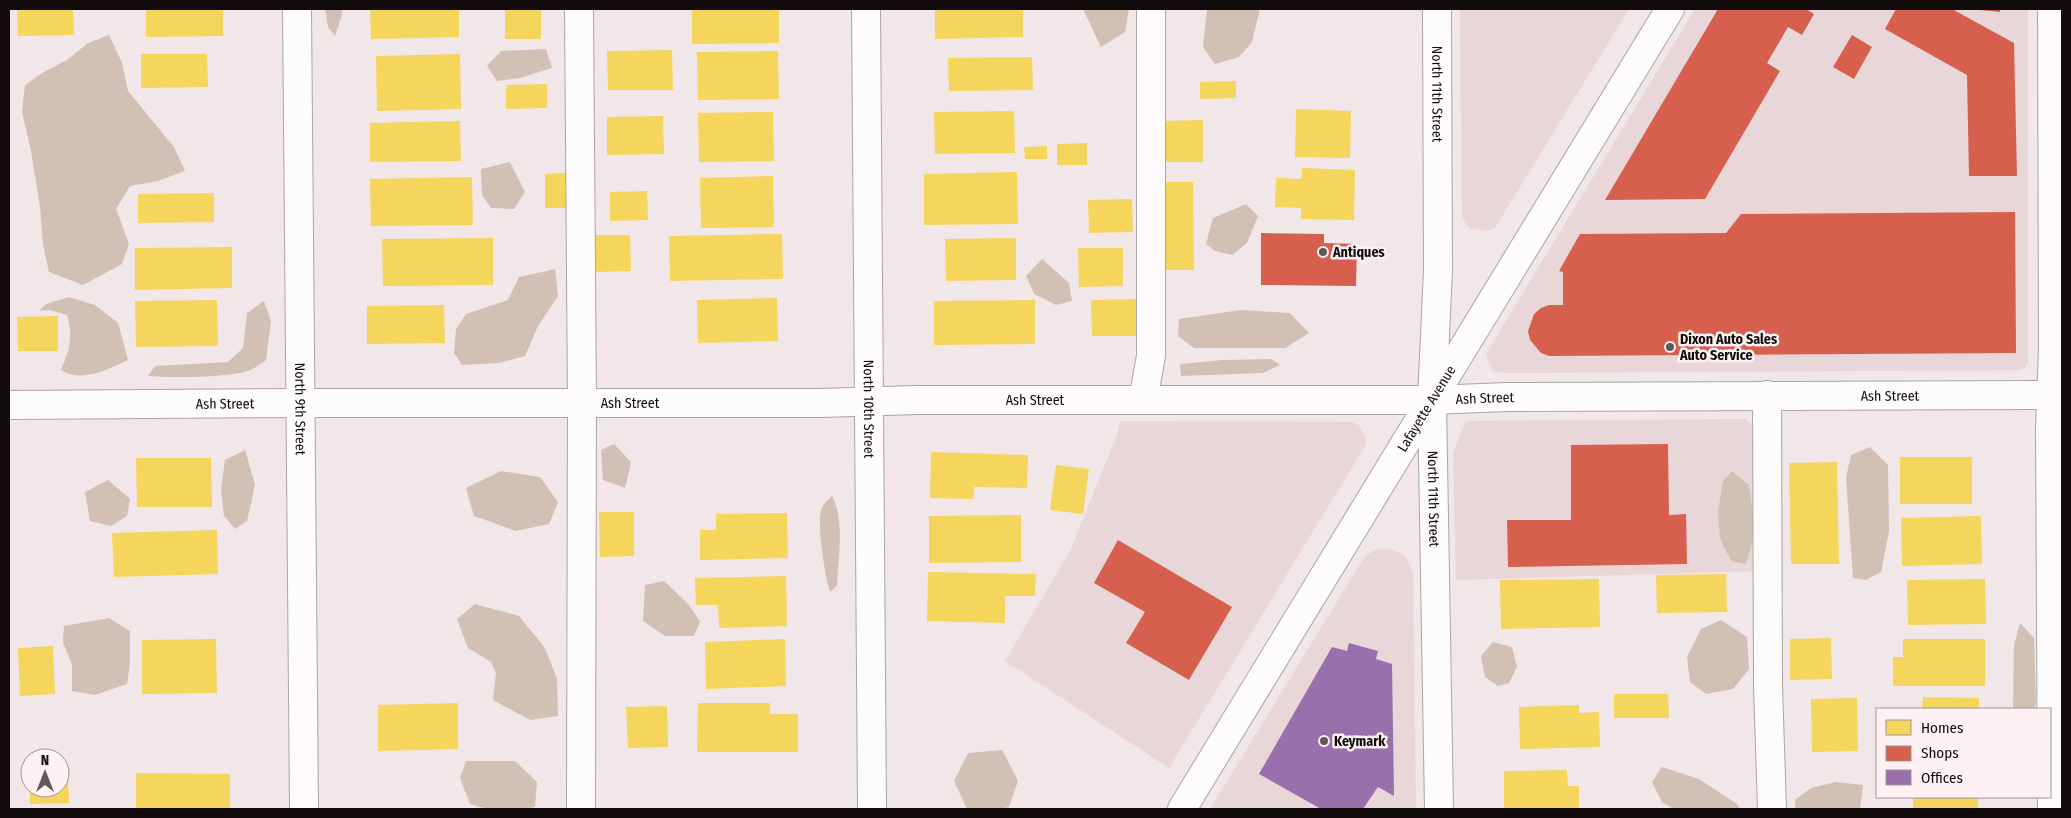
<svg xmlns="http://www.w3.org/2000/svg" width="2071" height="818" font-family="'Fira Sans Condensed',sans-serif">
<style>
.built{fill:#e9d6d8}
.forest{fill:#d2c0b4}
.homes{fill:#f6d55c}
.shops{fill:#d6604d}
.offices{fill:#9970ab}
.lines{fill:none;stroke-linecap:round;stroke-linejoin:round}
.minor-casing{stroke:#aca4a5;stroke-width:30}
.minor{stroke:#fdfbfc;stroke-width:28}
.poi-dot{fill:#5f5859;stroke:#fdf1f3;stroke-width:2}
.labels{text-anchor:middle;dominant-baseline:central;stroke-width:5;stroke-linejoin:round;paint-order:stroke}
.street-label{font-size:14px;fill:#110b0c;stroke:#fdf1f3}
.poi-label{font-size:14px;font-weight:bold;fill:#110b0c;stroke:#fdf1f3;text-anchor:start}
</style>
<rect width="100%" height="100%" fill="#f1e6e8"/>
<!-- built -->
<g class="built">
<polygon points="1460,9 1629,9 1495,228 1489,231 1472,229 1468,227 1462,217"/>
<polygon points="1695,9 2028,9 2028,363 2025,368 2019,370 1507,373 1495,372 1490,367 1486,354"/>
<polygon points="1745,419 1754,426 1759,571 1456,580 1453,453 1463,427 1469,421"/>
<polygon points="1120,421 1351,422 1359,425 1366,439 1365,446 1169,768 1005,661 1070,551 1117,435"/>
<polygon points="1385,549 1394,550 1405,556 1413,572 1416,809 1210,809 1357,569 1367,555 1375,550"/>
</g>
<!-- forest -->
<g class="forest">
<polygon points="325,9 342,9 342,15 335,36 328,27"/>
<polygon points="1083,9 1129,9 1125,32 1101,47"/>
<polygon points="1207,9 1260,9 1252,42 1239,57 1215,64 1203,47"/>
<polygon points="109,35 122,63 128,91 174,147 185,171 158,181 130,186 116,209 129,244 122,264 83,285 49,272 43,245 40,207 31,151 22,112 25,85 42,73 67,60 88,43"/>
<polygon points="546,49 552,68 520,78 497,81 487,66 501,51"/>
<polygon points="510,162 525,192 514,209 491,208 482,195 481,169"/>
<polygon points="1246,204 1258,216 1247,243 1232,255 1215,251 1206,244 1213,218"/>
<polygon points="1042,259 1069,283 1072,301 1056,305 1034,294 1026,276"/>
<polygon points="555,269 558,296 538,326 525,356 498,363 462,365 454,353 456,329 466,314 508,300 519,277"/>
<path d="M69,297L95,305L118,323L128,360C107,370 82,383 61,370C70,349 73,337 67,315L50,310L39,311L46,304Z"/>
<path d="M264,301L271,321L266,360C261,364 255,368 250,370C231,378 169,378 148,376L155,366L228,362L243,348L247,313Z"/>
<polygon points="1241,310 1290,313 1309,333 1285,348 1194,348 1178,336 1179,319"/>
<polygon points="1272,359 1280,365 1263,373 1181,376 1180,364 1223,360"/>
<polygon points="614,444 631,462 625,488 603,480 601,450"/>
<polygon points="1870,447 1888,465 1889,531 1881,572 1866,580 1853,578 1846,478 1851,455"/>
<polygon points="245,450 255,485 247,521 235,529 224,516 221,490 225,460"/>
<polygon points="501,471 540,477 558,502 549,524 516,531 474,516 466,488"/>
<path d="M1732,471L1749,485C1753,511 1758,539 1745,564L1731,561L1720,539L1718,512L1723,481Z"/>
<polygon points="108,480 130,499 127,516 111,526 90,521 85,492"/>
<path d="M832,495C845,522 838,557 837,586L830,592C825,576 816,522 822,507C824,503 830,499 832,495Z"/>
<polygon points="664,581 688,604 700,621 694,636 665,636 643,621 645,585"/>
<polygon points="475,604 519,616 545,648 557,679 558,716 530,720 493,700 496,673 491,662 468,648 457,619"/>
<polygon points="109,618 130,631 130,663 127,684 95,695 72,691 72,665 63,642 64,626"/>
<polygon points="1721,620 1747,637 1749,669 1733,689 1706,694 1690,682 1687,657 1701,629"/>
<polygon points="2020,623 2034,638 2036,702 2034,709 2013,709 2014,645"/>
<polygon points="1493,642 1512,647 1517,667 1509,683 1498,686 1485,677 1481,656"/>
<polygon points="1002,750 1018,781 1009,807 1001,809 967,809 954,781 968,753"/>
<path d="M466,761H515L537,782L535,807C515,812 490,811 470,804L460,778Z"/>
<polygon points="1662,767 1699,779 1737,804 1740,809 1674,809 1662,802 1652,782"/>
<polygon points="1836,782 1863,785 1860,809 1795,809 1795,800 1811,788"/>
</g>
<!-- homes -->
<g class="homes">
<polygon points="17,9 73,9 74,35 18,36"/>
<polygon points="146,9 223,9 223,36 146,37"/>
<polygon points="370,9 459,9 459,37 371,39"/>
<rect x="505" y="9" width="36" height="30"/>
<polygon points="692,9 779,9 779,43 692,44"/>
<polygon points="935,9 1023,9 1023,37 935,39"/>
<polygon points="672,50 673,90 608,90 607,51"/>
<polygon points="778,51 779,99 698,100 697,52"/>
<polygon points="141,54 207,54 208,87 141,88"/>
<polygon points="460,54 461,109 377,111 376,56"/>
<polygon points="1032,57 1033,90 949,91 948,58"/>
<polygon points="1236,81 1236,98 1200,99 1200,82"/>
<polygon points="547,84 547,108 506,109 506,85"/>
<polygon points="1296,109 1351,111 1350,158 1295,157"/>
<polygon points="1014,111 1015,153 935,154 934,112"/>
<polygon points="773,112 774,161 699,162 698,113"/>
<polygon points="663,116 664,154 607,155 607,117"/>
<polygon points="1203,120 1203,162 1162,162 1161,121"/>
<polygon points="460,121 461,161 370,162 370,123"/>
<polygon points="1087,143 1087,165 1057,165 1057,144"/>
<polygon points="1047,146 1047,159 1025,159 1024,147"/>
<polygon points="1302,168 1355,170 1354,220 1301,219 1301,208 1275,207 1276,178 1302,179"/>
<polygon points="1017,172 1018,224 924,225 924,174"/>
<polygon points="569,173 570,208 545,208 545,174"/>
<polygon points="773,176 774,227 701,228 700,178"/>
<polygon points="472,177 473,225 371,226 370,179"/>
<polygon points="1159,182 1193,182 1194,270 1160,270"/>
<polygon points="647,191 648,220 610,221 610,192"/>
<polygon points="214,193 214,222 138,223 138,194"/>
<polygon points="1132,199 1133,232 1089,233 1088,200"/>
<polygon points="782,234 783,279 670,281 669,236"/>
<polygon points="595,235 630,235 631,271 595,272"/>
<polygon points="493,238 493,285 383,286 382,239"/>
<polygon points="1016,238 1016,280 946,281 945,239"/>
<polygon points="232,247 232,288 135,290 135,248"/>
<polygon points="1078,248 1123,248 1123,286 1079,287"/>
<polygon points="777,298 778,341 698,343 697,300"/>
<polygon points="1139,299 1140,336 1092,336 1091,300"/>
<polygon points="217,300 218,346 136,347 135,301"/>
<polygon points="1035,300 1035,344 934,345 934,301"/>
<polygon points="444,305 445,343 367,344 367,306"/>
<polygon points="58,316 58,351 18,351 17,317"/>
<polygon points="931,452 1028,455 1027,488 974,487 974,499 930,498"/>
<rect x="1900" y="457" width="72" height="47"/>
<polygon points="136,458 211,458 212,507 137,507"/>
<polygon points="1837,462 1839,564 1791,564 1789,463"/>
<polygon points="1056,465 1089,469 1083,514 1050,510"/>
<polygon points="599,512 634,512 634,556 600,557"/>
<polygon points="787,513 788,558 700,560 700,530 716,530 716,514"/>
<polygon points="1021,515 1021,562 929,563 929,516"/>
<polygon points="1981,516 1982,564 1902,566 1901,518"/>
<polygon points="217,530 218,574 114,577 112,533"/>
<polygon points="928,572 1036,574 1035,596 1005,596 1005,623 927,621"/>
<polygon points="1726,574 1727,612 1657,613 1656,575"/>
<polygon points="786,576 787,626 719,628 718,605 696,605 695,578"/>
<polygon points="1599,579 1600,627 1501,629 1500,580"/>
<polygon points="1985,579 1986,624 1908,625 1907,580"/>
<polygon points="1831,638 1832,679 1790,680 1790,639"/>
<polygon points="216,639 217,693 142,694 142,640"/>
<polygon points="785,639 786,686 706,689 705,642"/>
<polygon points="1903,639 1985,639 1985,686 1893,686 1893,657 1903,657"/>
<polygon points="53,646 55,694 20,696 18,648"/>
<polygon points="1614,694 1668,694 1669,718 1614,718"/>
<polygon points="1923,697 1979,698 1979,709 1922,709"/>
<polygon points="1857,698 1858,751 1812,752 1811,699"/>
<polygon points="458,703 458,749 378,751 378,705"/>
<polygon points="698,703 770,703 770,714 798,714 798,752 697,752"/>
<polygon points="1579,705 1579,713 1599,712 1600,747 1520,749 1519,707"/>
<polygon points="667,706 668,747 628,748 626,707"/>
<polygon points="68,766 69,803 30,804 30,788 60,788 60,767"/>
<polygon points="1567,770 1568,786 1579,786 1579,809 1504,809 1504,771"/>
<polygon points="136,773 230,774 230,809 136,809"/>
<rect x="1913" y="797" width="65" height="12"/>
</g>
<!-- shops -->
<g class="shops">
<polygon points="1718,9 1806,9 1814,14 1802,35 1788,27 1767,63 1780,71 1705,199 1605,200"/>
<polygon points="1896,9 1952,9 2014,43 2017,176 1969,176 1967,75 1885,29"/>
<polygon points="1970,9 2000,9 2000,12"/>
<polygon points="1852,35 1872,47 1854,79 1833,67"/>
<polygon points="2015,212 2016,353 1549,356 1541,353 1530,340 1528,331 1534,314 1541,308 1549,305 1563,305 1563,272 1559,271 1580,234 1726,233 1741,214"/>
<polygon points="1261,233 1324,234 1324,243 1357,244 1356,286 1261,285"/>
<polygon points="1668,444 1669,515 1686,514 1687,564 1508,567 1507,520 1571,520 1571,445"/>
<polygon points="1118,540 1232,607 1189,680 1126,643 1145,612 1094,583"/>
</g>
<!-- offices -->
<polygon class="offices" points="1349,643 1378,651 1376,659 1392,664 1394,796 1378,787 1363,809 1321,809 1259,774 1332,647 1347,651"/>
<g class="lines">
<!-- minor casing -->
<g class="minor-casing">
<g id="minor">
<path id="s1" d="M297,9L304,809"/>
<polyline points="579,9 582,403 581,809"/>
<path id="s2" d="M866,9L872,809"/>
<path id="s3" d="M1437,9L1438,270L1432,400L1439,809"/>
<polyline points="1767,395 1768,686 1772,809"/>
<polyline points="1143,400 1151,356 1151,9"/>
<path id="s4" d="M9,405L301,403H821L917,400H1432L1507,397L2062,395"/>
<path id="s5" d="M1182,809L1670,9"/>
<polyline points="2052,809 2050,429 2053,347 2052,9"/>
</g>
</g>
<!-- minor -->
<use href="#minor" class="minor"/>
</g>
<!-- markers -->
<g class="poi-dot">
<circle cx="1323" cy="252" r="5"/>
<circle cx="1670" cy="347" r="5"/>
<circle cx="1324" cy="741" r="5"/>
</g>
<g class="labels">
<!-- street labels -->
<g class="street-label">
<text stroke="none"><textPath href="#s3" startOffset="85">North 11th Street</textPath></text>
<text stroke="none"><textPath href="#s4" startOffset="1881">Ash Street</textPath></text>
<text stroke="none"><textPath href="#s4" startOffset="1476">Ash Street</textPath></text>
<text stroke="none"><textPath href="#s4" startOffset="1026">Ash Street</textPath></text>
<text stroke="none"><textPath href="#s4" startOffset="216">Ash Street</textPath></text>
<text stroke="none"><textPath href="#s4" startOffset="621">Ash Street</textPath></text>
<text stroke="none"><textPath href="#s1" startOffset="400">North 9th Street</textPath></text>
<text stroke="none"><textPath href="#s2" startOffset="400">North 10th Street</textPath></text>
<text stroke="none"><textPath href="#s5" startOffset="469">Lafayette Avenue</textPath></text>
<text stroke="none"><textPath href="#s3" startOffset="490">North 11th Street</textPath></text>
</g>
<!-- poi labels -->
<g class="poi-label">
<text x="1333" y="252">Antiques</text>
<text x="1680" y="339">Dixon Auto Sales<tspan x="1680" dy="16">Auto Service</tspan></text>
<text x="1334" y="741">Keymark</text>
</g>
</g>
<!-- border -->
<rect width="2071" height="818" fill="none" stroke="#110b0c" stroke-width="20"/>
<!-- legend -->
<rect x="1876" y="708" width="175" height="90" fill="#fdf1f3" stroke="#9f9597"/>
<rect x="1886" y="720" width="25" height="15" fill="#f6d55c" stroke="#9f9597"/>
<text x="1921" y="733" font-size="15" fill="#110b0c">Homes</text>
<rect x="1886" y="746" width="25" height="15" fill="#d6604d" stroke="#9f9597"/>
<text x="1921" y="758" font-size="15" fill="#110b0c">Shops</text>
<rect x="1886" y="770" width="25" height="15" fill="#9970ab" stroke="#9f9597"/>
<text x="1921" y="783" font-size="15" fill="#110b0c">Offices</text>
<!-- north arrow -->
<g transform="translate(45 773)"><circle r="24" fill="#fdf1f3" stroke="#9f9597"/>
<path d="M0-4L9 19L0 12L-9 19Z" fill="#5f5859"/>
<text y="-8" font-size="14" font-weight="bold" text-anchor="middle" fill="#110b0c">N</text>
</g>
</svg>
